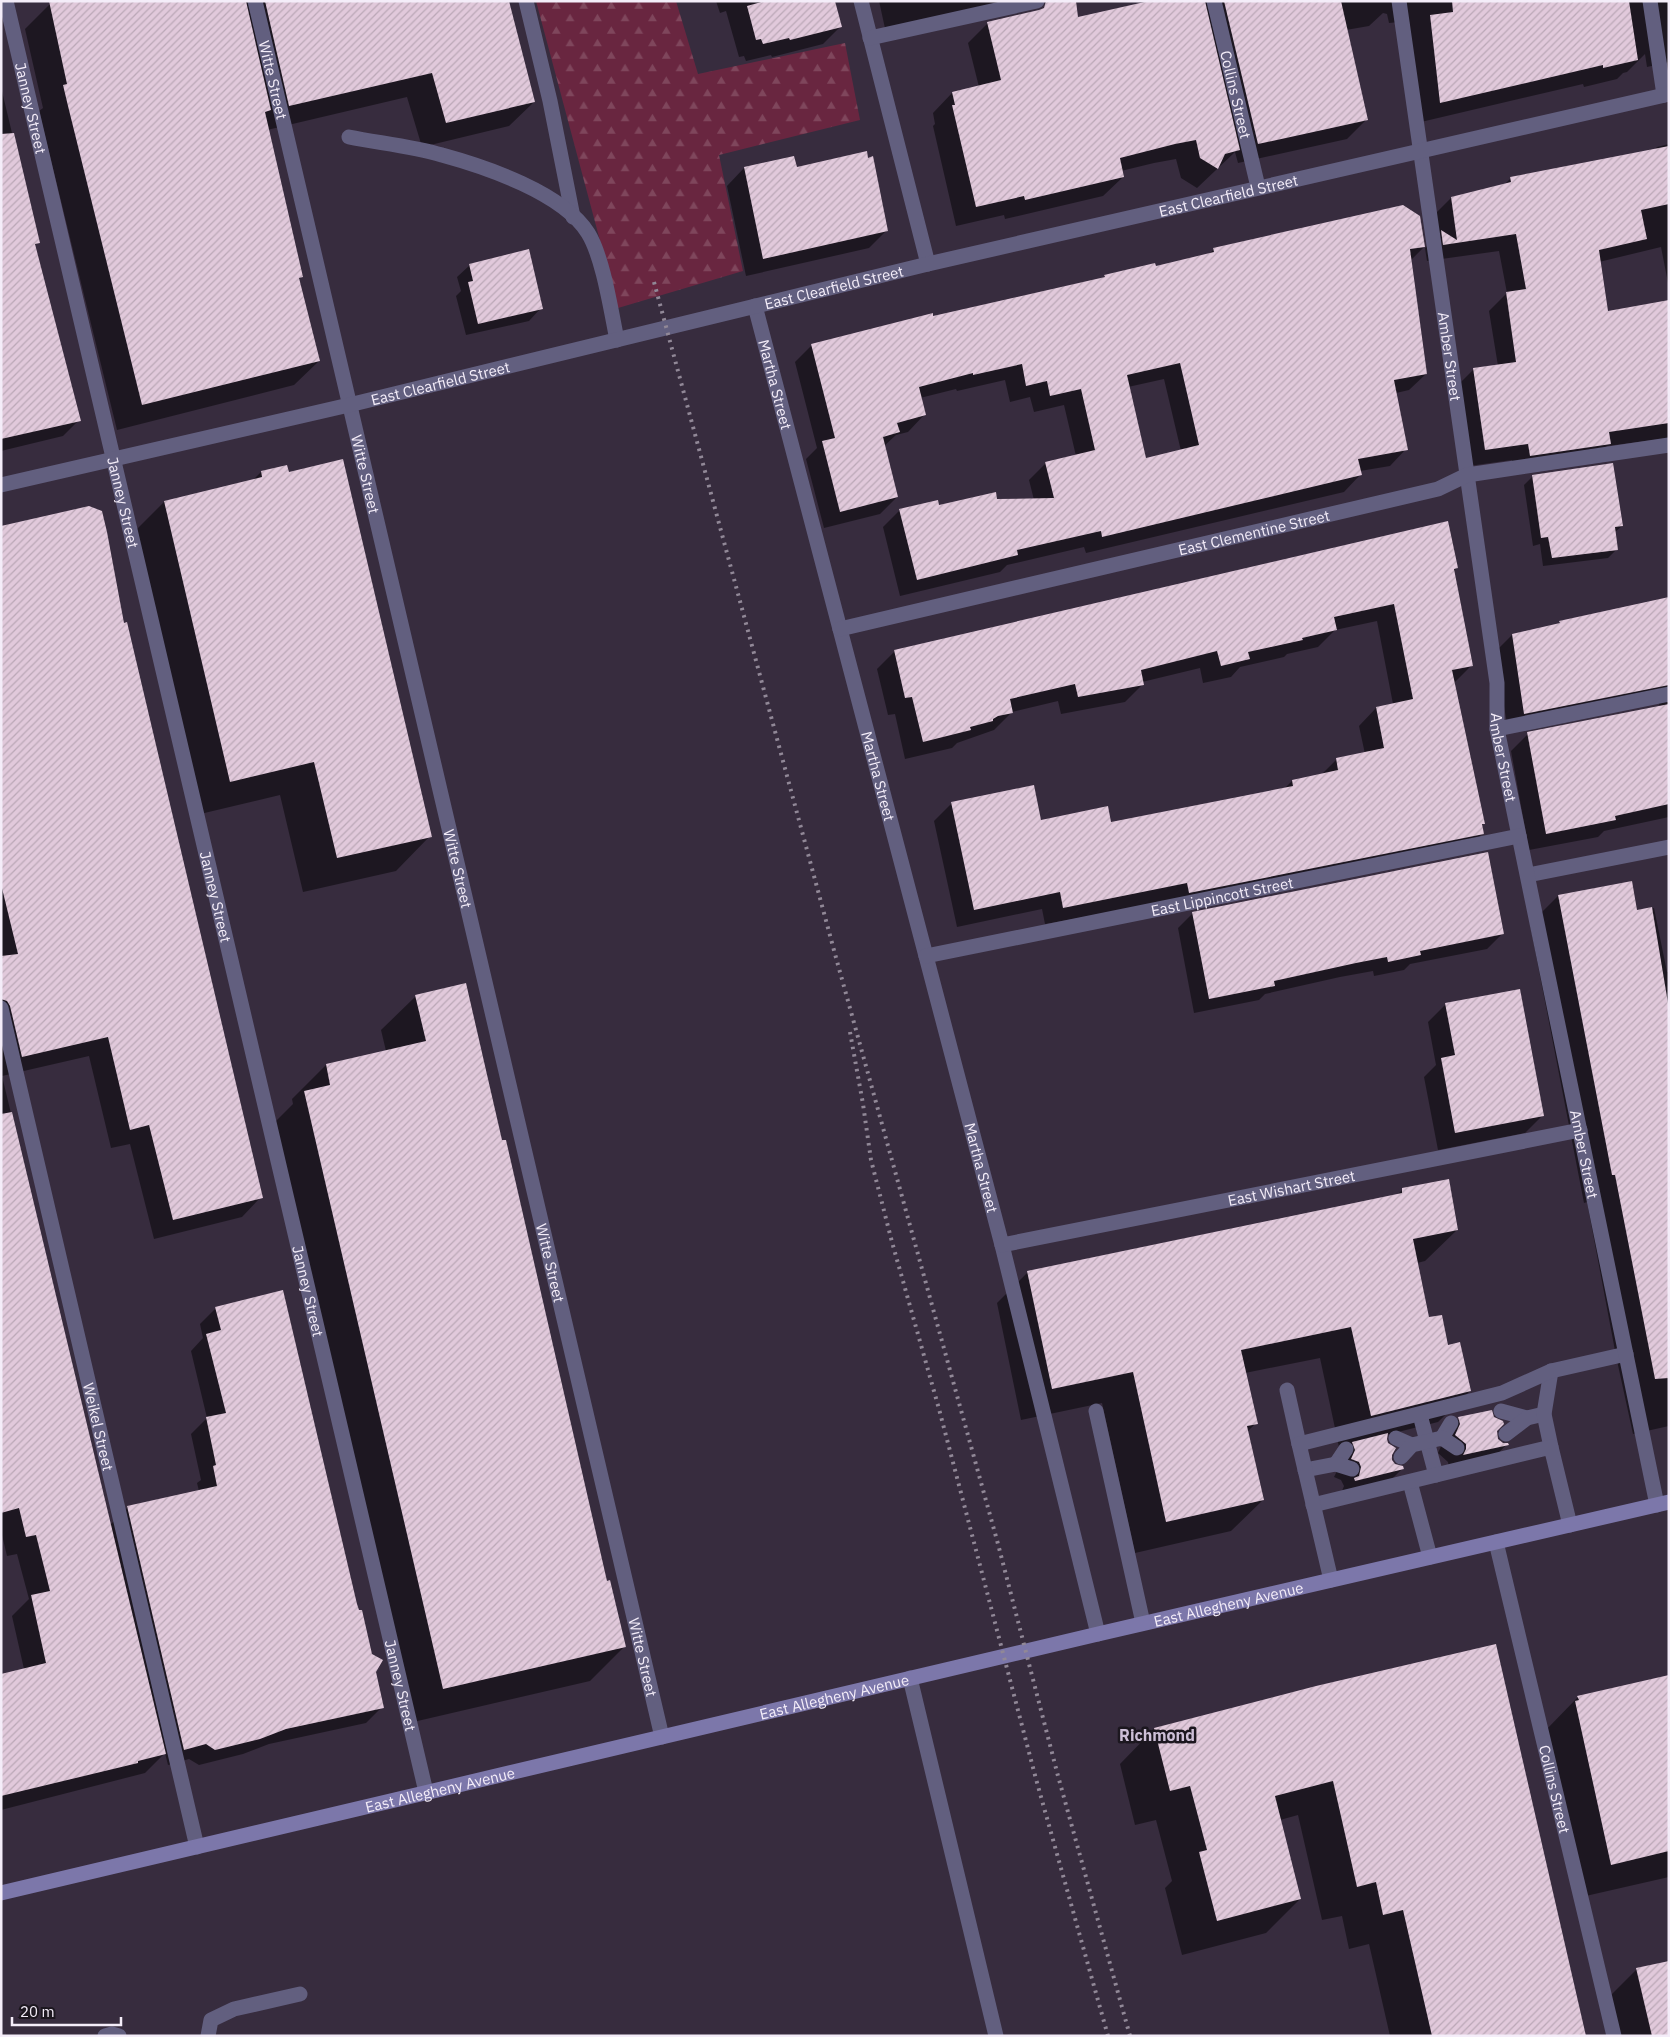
<svg xmlns="http://www.w3.org/2000/svg" width="1670" height="2037" font-family="'IBM Plex Sans',sans-serif">
<style>
.forest{fill:url(#forest-firs)}
.shadow{fill:#0007;fill-rule:evenodd}
.building{fill:url(#building-hatch);fill-rule:evenodd}
.lines{fill:none;stroke-linecap:round;stroke-linejoin:round}
.lane{stroke:#625f7f;stroke-width:15}
.street{stroke:#625f7f;stroke-width:15}
.secondary{stroke:#7c77aa;stroke-width:15}
.rail{stroke:#918897;stroke-width:4;stroke-dasharray:2.5 5;stroke-linecap:butt}
.labels{text-anchor:middle;dominant-baseline:central;stroke-width:5;stroke-linejoin:round;paint-order:stroke}
.street-label{font-size:15px;fill:#f4edf9;stroke:#1c171f}
.neighbourhood-label{font-size:16px;font-weight:bold;fill:#cdbfd7;stroke:#1c171f}
</style>
<defs>
<pattern id="forest-firs" width="22" height="20" patternUnits="userSpaceOnUse" patternTransform="scale(1.25)"><rect width="22" height="20" fill="#692640"/><path d="M5 1l3.5 6h-7zM16 11l3.5 6h-7z" fill="#7f465c"/></pattern>
<pattern id="building-hatch" width="6" height="6" patternUnits="userSpaceOnUse" patternTransform="scale(1.25)"><rect width="6" height="6" fill="#e1c9db"/><path d="M-1 1l2-2M0 6l6-6M5 7l2-2" fill="none" stroke="#bba8b7"/></pattern>
</defs>
<rect width="100%" height="100%" fill="#372c3e"/>
<!-- forest -->
<polygon class="forest" points="536,1 676,1 698,74 845,43 860,120 719,155 743,271 618,308"/>
<!-- shadow -->
<g class="shadow">
<polygon points="61,1 507,1 534,102 509,126 422,147 407,97 267,130 302,276 298,280 319,361 294,385 117,430 39,111 43,108 25,29 50,4"/>
<polygon points="716,1 835,1 841,26 823,44 772,57 771,55 746,61 744,56 739,57 726,11 720,13"/>
<polygon points="879,1 1017,1 886,33"/>
<polygon points="1155,1 1669,1 1669,62 1647,67 1645,54 1627,72 1623,73 1617,79 1584,87 1583,84 1421,122 1409,21 1389,23 1387,14 1383,13 1369,26 1346,30 1366,120 1347,139 1238,163 1235,152 1197,188 1181,178 1176,159 1154,163 1121,171 1123,177 1103,196 1005,219 1004,215 956,226 933,126 935,124 933,113 952,93 979,87 968,43 988,23 1033,30"/>
<polygon points="1,87 38,242 34,246 79,420 63,436 1,451"/>
<polygon points="1669,144 1669,288 1661,247 1599,262 1607,313 1669,301 1669,438 1607,446 1592,461 1513,472 1512,460 1469,466 1457,386 1474,369 1498,366 1489,311 1507,293 1499,251 1427,261 1425,248 1437,236 1434,215 1451,198 1503,186 1511,178 1654,150 1657,147"/>
<polygon points="744,168 796,168 887,230 869,248 746,276 727,186"/>
<path d="M1424,247L1411,260L1426,374L1409,390L1396,393L1406,449L1390,466L1360,471V475L1344,492L1086,553L1084,547L1007,565L1000,572L900,596L883,527L900,510L996,500H1034L1029,480L1046,463L1076,456L1064,405L1034,412L1030,397L1010,402L1005,380L957,391L956,389L920,398L924,415L908,432L896,435L884,446L897,497L880,514L824,528L806,459L817,448L795,362L811,346L1102,279L1105,276L1156,268L1209,254L1214,249ZM1164,379L1181,451L1145,459L1128,387Z"/>
<polygon points="470,265 541,308 529,321 466,335 456,296 461,291 457,277"/>
<polygon points="286,466 430,836 396,871 303,892 280,795 196,815 130,536 164,502 252,481 261,472"/>
<polygon points="1533,476 1622,526 1614,533 1617,549 1608,558 1543,566 1540,544 1533,546 1524,485"/>
<polygon points="1,530 123,625 261,1197 242,1217 154,1239 130,1144 111,1148 89,1056 2,1076 110,1525 128,1507 199,1491 197,1483 201,1480 191,1434 207,1418 191,1351 203,1338 200,1324 216,1308 356,1605 375,1672 382,1707 366,1723 269,1744 243,1754 199,1765 189,1759 168,1765 165,1753 145,1773 1,1810 1,1675 24,1669 12,1616 29,1599 17,1554 7,1556 1,1531"/>
<polygon points="1457,568 1453,572 1472,665 1454,683 1484,823 1481,826 1483,833 1465,851 1045,924 1042,909 957,927 934,821 952,803 1040,821 1110,823 1284,789 1292,781 1322,774 1337,759 1365,754 1359,726 1376,708 1393,704 1377,621 1335,630 1318,647 1287,654 1284,657 1240,667 1231,677 1203,683 1200,668 1142,682 1143,684 1125,702 1061,714 1058,701 1012,712 994,730 957,743 952,748 905,759 895,714 888,715 877,669 895,651"/>
<polygon points="1669,598 1669,817 1604,831 1598,837 1529,850 1511,751 1528,734 1660,707 1659,704 1649,701 1508,730 1495,652 1512,635"/>
<polygon points="1631,882 1636,912 1654,908 1667,972 1669,972 1669,1426 1633,1434 1616,1356 1587,1202 1584,1203 1530,924 1558,896"/>
<polygon points="1193,913 1502,934 1487,949 1410,964 1404,970 1374,976 1373,971 1340,977 1265,994 1259,1000 1194,1013 1178,928"/>
<polygon points="416,996 606,1582 624,1647 590,1681 409,1723 270,1127 293,1104 292,1099 326,1065 386,1051 381,1030"/>
<polygon points="1446,1004 1542,1116 1525,1133 1438,1150 1424,1077 1436,1065 1428,1022"/>
<polygon points="1402,1190 1457,1230 1425,1261 1417,1263 1428,1319 1447,1347 1470,1391 1438,1422 1386,1435 1385,1439 1391,1461 1394,1465 1402,1469 1385,1486 1342,1491 1344,1486 1341,1480 1334,1477 1338,1469 1335,1461 1353,1444 1339,1447 1320,1358 1245,1373 1256,1423 1247,1432 1263,1500 1231,1531 1135,1553 1102,1403 1021,1420 997,1303 1028,1272 1397,1195"/>
<polygon points="1459,1418 1493,1418 1497,1440 1502,1444 1507,1444 1490,1462 1449,1468 1448,1462 1438,1453 1443,1442 1441,1436"/>
<polygon points="1669,1676 1669,1877 1577,1898 1544,1732 1578,1697"/>
<polygon points="1316,1687 1585,2036 1390,2036 1369,1944 1349,1949 1342,1916 1322,1920 1298,1815 1280,1820 1300,1899 1266,1933 1182,1955 1165,1888 1172,1881 1156,1820 1135,1825 1120,1764 1154,1729"/>
<polygon points="1669,1962 1669,2036 1609,2036 1602,2004 1636,1970"/>
</g>
<!-- building -->
<g class="building">
<polygon points="49,1 246,1 271,110 265,112 303,277 299,278 320,361 142,405 68,106 63,85 67,84"/>
<polygon points="265,1 509,1 535,102 446,123 432,73 289,106"/>
<polygon points="765,1 835,1 842,27 790,40 789,38 763,44 761,39 756,40 747,6"/>
<polygon points="1046,1 1076,1 1078,17 1149,1 1205,1 1240,150 1225,154 1218,169 1200,158 1196,140 1175,144 1120,158 1124,177 1025,200 1024,196 976,207 952,105 955,105 952,92 1001,80 987,22 1039,10 1044,8"/>
<polygon points="1224,1 1341,1 1368,120 1258,144"/>
<polygon points="1452,1 1629,1 1638,60 1603,68 1603,65 1440,103 1430,15 1453,12"/>
<polygon points="14,133 40,243 35,244 81,421 1,439 1,134"/>
<polygon points="1669,146 1669,204 1641,210 1647,239 1599,250 1608,311 1669,300 1669,423 1609,432 1611,444 1530,456 1528,444 1485,450 1473,368 1516,362 1506,292 1526,289 1516,234 1443,245 1441,230 1457,240 1451,197 1511,182 1510,177"/>
<polygon points="867,151 868,158 873,156 888,231 763,259 744,167 794,156 797,167"/>
<path d="M1403,205L1420,216L1425,247L1410,249L1427,374L1394,380L1408,450L1358,459L1362,475L1102,537L1101,531L1017,550L1018,555L917,580L899,509L938,500L939,505L996,492L997,499L1054,498L1045,462L1095,450L1081,389L1050,396L1047,381L1026,386L1022,364L973,375V373L919,387L926,415L897,423L900,432L883,437L898,497L840,512L822,441L835,438L811,344L933,313V316L1105,277L1104,275L1155,263L1156,266L1214,252L1213,248ZM1180,363L1199,445L1146,458L1127,375Z"/>
<polygon points="529,249 543,309 478,324 468,282 473,281 469,264"/>
<polygon points="343,459 432,837 337,858 314,762 230,782 164,501 262,477 261,471 287,465 289,472"/>
<polygon points="1613,463 1623,526 1615,527 1618,550 1552,558 1548,537 1541,538 1532,475"/>
<polygon points="89,506 102,511 107,532 124,623 127,622 131,639 263,1198 173,1220 149,1125 130,1130 108,1037 22,1057 10,1006 7,1001 1,999 1,956 18,954 1,884 1,526"/>
<polygon points="1448,521 1458,568 1454,569 1473,666 1452,670 1485,824 1482,824 1484,834 1189,893 1187,883 1063,908 1060,892 974,910 951,802 1034,785 1041,820 1108,806 1111,822 1293,786 1292,780 1338,770 1336,758 1384,748 1376,707 1413,699 1394,604 1334,617 1337,630 1302,638 1303,640 1248,652 1250,659 1221,666 1217,651 1141,670 1144,685 1078,697 1075,684 1010,699 1013,713 998,716 993,719 993,721 970,727 971,730 923,742 912,697 905,698 894,650"/>
<polygon points="1669,597 1669,685 1524,714 1512,634 1560,623 1559,621"/>
<polygon points="1669,704 1669,804 1615,816 1616,820 1546,834 1527,732"/>
<polygon points="1488,852 1504,934 1420,951 1421,955 1388,962 1387,957 1356,963 1274,981 1275,986 1209,999 1192,912"/>
<polygon points="1632,881 1637,910 1652,907 1669,1009 1669,1378 1655,1379 1615,1175 1612,1175 1558,895"/>
<polygon points="466,983 502,1140 506,1140 607,1581 610,1580 626,1647 443,1689 304,1091 330,1085 326,1064 426,1041 415,995"/>
<polygon points="1520,989 1544,1116 1455,1133 1441,1058 1455,1055 1445,1003"/>
<polygon points="12,1112 166,1754 138,1761 138,1763 1,1796 1,1674 46,1663 31,1595 50,1591 36,1535 26,1537 19,1508 1,1513 1,1114"/>
<polygon points="1449,1179 1458,1230 1413,1239 1429,1317 1442,1315 1448,1345 1460,1342 1471,1391 1371,1416 1351,1327 1241,1350 1258,1424 1247,1426 1264,1500 1166,1522 1133,1372 1052,1389 1027,1271 1402,1193 1402,1188"/>
<polygon points="283,1290 357,1604 359,1610 362,1610 372,1654 383,1660 376,1672 384,1708 286,1729 260,1739 215,1750 206,1744 184,1750 127,1506 217,1486 213,1466 216,1465 206,1417 226,1413 206,1334 221,1330 215,1307"/>
<polygon points="1492,1410 1494,1417 1503,1421 1504,1424 1497,1431 1498,1439 1503,1443 1508,1443 1509,1445 1463,1455 1466,1449 1466,1444 1455,1435 1460,1424 1458,1417"/>
<polygon points="1388,1433 1387,1439 1388,1443 1396,1448 1392,1455 1392,1460 1395,1464 1403,1466 1404,1469 1355,1481 1354,1478 1359,1476 1361,1467 1359,1462 1351,1459 1355,1450 1352,1442"/>
<polygon points="1496,1644 1586,2036 1432,2036 1403,1910 1383,1915 1376,1882 1357,1887 1333,1781 1275,1796 1301,1899 1217,1921 1199,1852 1207,1850 1190,1786 1170,1791 1154,1728 1316,1686"/>
<polygon points="1669,1675 1669,1851 1611,1865 1575,1701 1579,1700 1577,1696"/>
<polygon points="1669,1961 1669,2036 1652,2036 1636,1968"/>
</g>
<g class="lines">
<!-- lane -->
<g class="lane">
<polyline points="526,1 550,101 573,217"/>
<path d="M349,137C379,143 412,146 442,155C486,167 563,193 588,233C603,257 611,311 617,340"/>
<polyline points="1528,875 1669,847"/>
<polyline points="1002,1245 1098,1634"/>
<polyline points="1287,1390 1299,1444"/>
<polyline points="1096,1411 1143,1623"/>
<polyline points="1501,1411 1527,1418"/>
<polyline points="1420,1415 1436,1475"/>
<polyline points="1506,1434 1527,1418 1544,1414"/>
<polyline points="1396,1438 1412,1445"/>
<polyline points="1442,1438 1451,1423"/>
<polyline points="1551,1447 1544,1414 1551,1371"/>
<polyline points="1401,1457 1412,1445 1442,1438 1457,1448"/>
<polyline points="1336,1464 1346,1449"/>
<polyline points="1305,1470 1336,1464 1352,1469"/>
<polyline points="1410,1482 1430,1557"/>
<polyline points="1313,1505 1551,1447 1570,1525"/>
<polyline points="1331,1580 1299,1444 1502,1393 1551,1371 1626,1354"/>
<polyline points="910,1678 996,2036"/>
<polyline points="105,2036 112,2034 119,2036"/>
<polyline points="208,2036 211,2020 234,2009 300,1994"/>
</g>
<!-- street -->
<g class="street">
<path id="s1" d="M6,1L426,1792"/>
<path id="s2" d="M255,1L662,1737"/>
<polyline points="861,1 928,264"/>
<path id="s3" d="M1214,1L1258,187"/>
<path id="s4" d="M1399,1L1497,683V729L1657,1505"/>
<polyline points="1650,1 1664,95"/>
<polyline points="870,38 1037,1"/>
<path id="s5" d="M755,306L1002,1245L1580,1130"/>
<path id="s6" d="M1,485L349,405L928,264L1669,94"/>
<path id="s7" d="M840,629L1438,489L1467,475L1669,445"/>
<polyline points="1497,729 1669,694"/>
<path id="s8" d="M926,956L1519,836"/>
<path id="s9" d="M1,1008L197,1847"/>
<path id="s10" d="M1496,1542L1614,2036"/>
</g>
<!-- secondary -->
<path class="secondary" id="s11" d="M1,1893L1098,1634L1669,1502"/>
<!-- rail -->
<g class="rail">
<polyline points="654,282 835,954 998,1544 1058,1776 1130,2036"/>
<polyline points="850,1032 863,1104 871,1160 892,1242 939,1409 1036,1779 1108,2036"/>
</g>
</g>
<g class="labels">
<!-- street labels -->
<g class="street-label">
<text stroke="none"><textPath href="#s2" startOffset="81">Witte Street</textPath></text>
<text stroke="none"><textPath href="#s3" startOffset="96">Collins Street</textPath></text>
<text stroke="none"><textPath href="#s1" startOffset="110">Janney Street</textPath></text>
<text stroke="none"><textPath href="#s6" startOffset="1261">East Clearfield Street</textPath></text>
<text stroke="none"><textPath href="#s6" startOffset="856">East Clearfield Street</textPath></text>
<text stroke="none"><textPath href="#s4" startOffset="359">Amber Street</textPath></text>
<text stroke="none"><textPath href="#s6" startOffset="451">East Clearfield Street</textPath></text>
<text stroke="none"><textPath href="#s5" startOffset="81">Martha Street</textPath></text>
<text stroke="none"><textPath href="#s2" startOffset="486">Witte Street</textPath></text>
<text stroke="none"><textPath href="#s1" startOffset="515">Janney Street</textPath></text>
<text stroke="none"><textPath href="#s7" startOffset="425">East Clementine Street</textPath></text>
<text stroke="none"><textPath href="#s4" startOffset="764">Amber Street</textPath></text>
<text stroke="none"><textPath href="#s5" startOffset="486">Martha Street</textPath></text>
<text stroke="none"><textPath href="#s2" startOffset="891">Witte Street</textPath></text>
<text stroke="none"><textPath href="#s8" startOffset="302">East Lippincott Street</textPath></text>
<text stroke="none"><textPath href="#s1" startOffset="920">Janney Street</textPath></text>
<text stroke="none"><textPath href="#s4" startOffset="1169">Amber Street</textPath></text>
<text stroke="none"><textPath href="#s5" startOffset="891">Martha Street</textPath></text>
<text stroke="none"><textPath href="#s5" startOffset="1266">East Wishart Street</textPath></text>
<text stroke="none"><textPath href="#s2" startOffset="1296">Witte Street</textPath></text>
<text stroke="none"><textPath href="#s1" startOffset="1325">Janney Street</textPath></text>
<text stroke="none"><textPath href="#s9" startOffset="430">Weikel Street</textPath></text>
<text stroke="none"><textPath href="#s11" startOffset="1261">East Allegheny Avenue</textPath></text>
<text stroke="none"><textPath href="#s2" startOffset="1701">Witte Street</textPath></text>
<text stroke="none"><textPath href="#s1" startOffset="1730">Janney Street</textPath></text>
<text stroke="none"><textPath href="#s11" startOffset="856">East Allegheny Avenue</textPath></text>
<text stroke="none"><textPath href="#s11" startOffset="451">East Allegheny Avenue</textPath></text>
<text stroke="none"><textPath href="#s10" startOffset="254">Collins Street</textPath></text>
</g>
<!-- neighbourhood labels -->
<g class="neighbourhood-label">
<text x="1157" y="1735">Richmond</text>
</g>
</g>
<!-- border -->
<rect width="1670" height="2037" fill="none" stroke="#f4edf9" stroke-width="5"/>
<!-- scale -->
<path d="M12 2017v8h109v-8" fill="none" stroke="#f4edf9" stroke-width="2.5"/>
<text x="20" y="2017" font-size="15" fill="#f4edf9" stroke="#1c171f" stroke-width="4" paint-order="stroke">20 m</text>
</svg>
